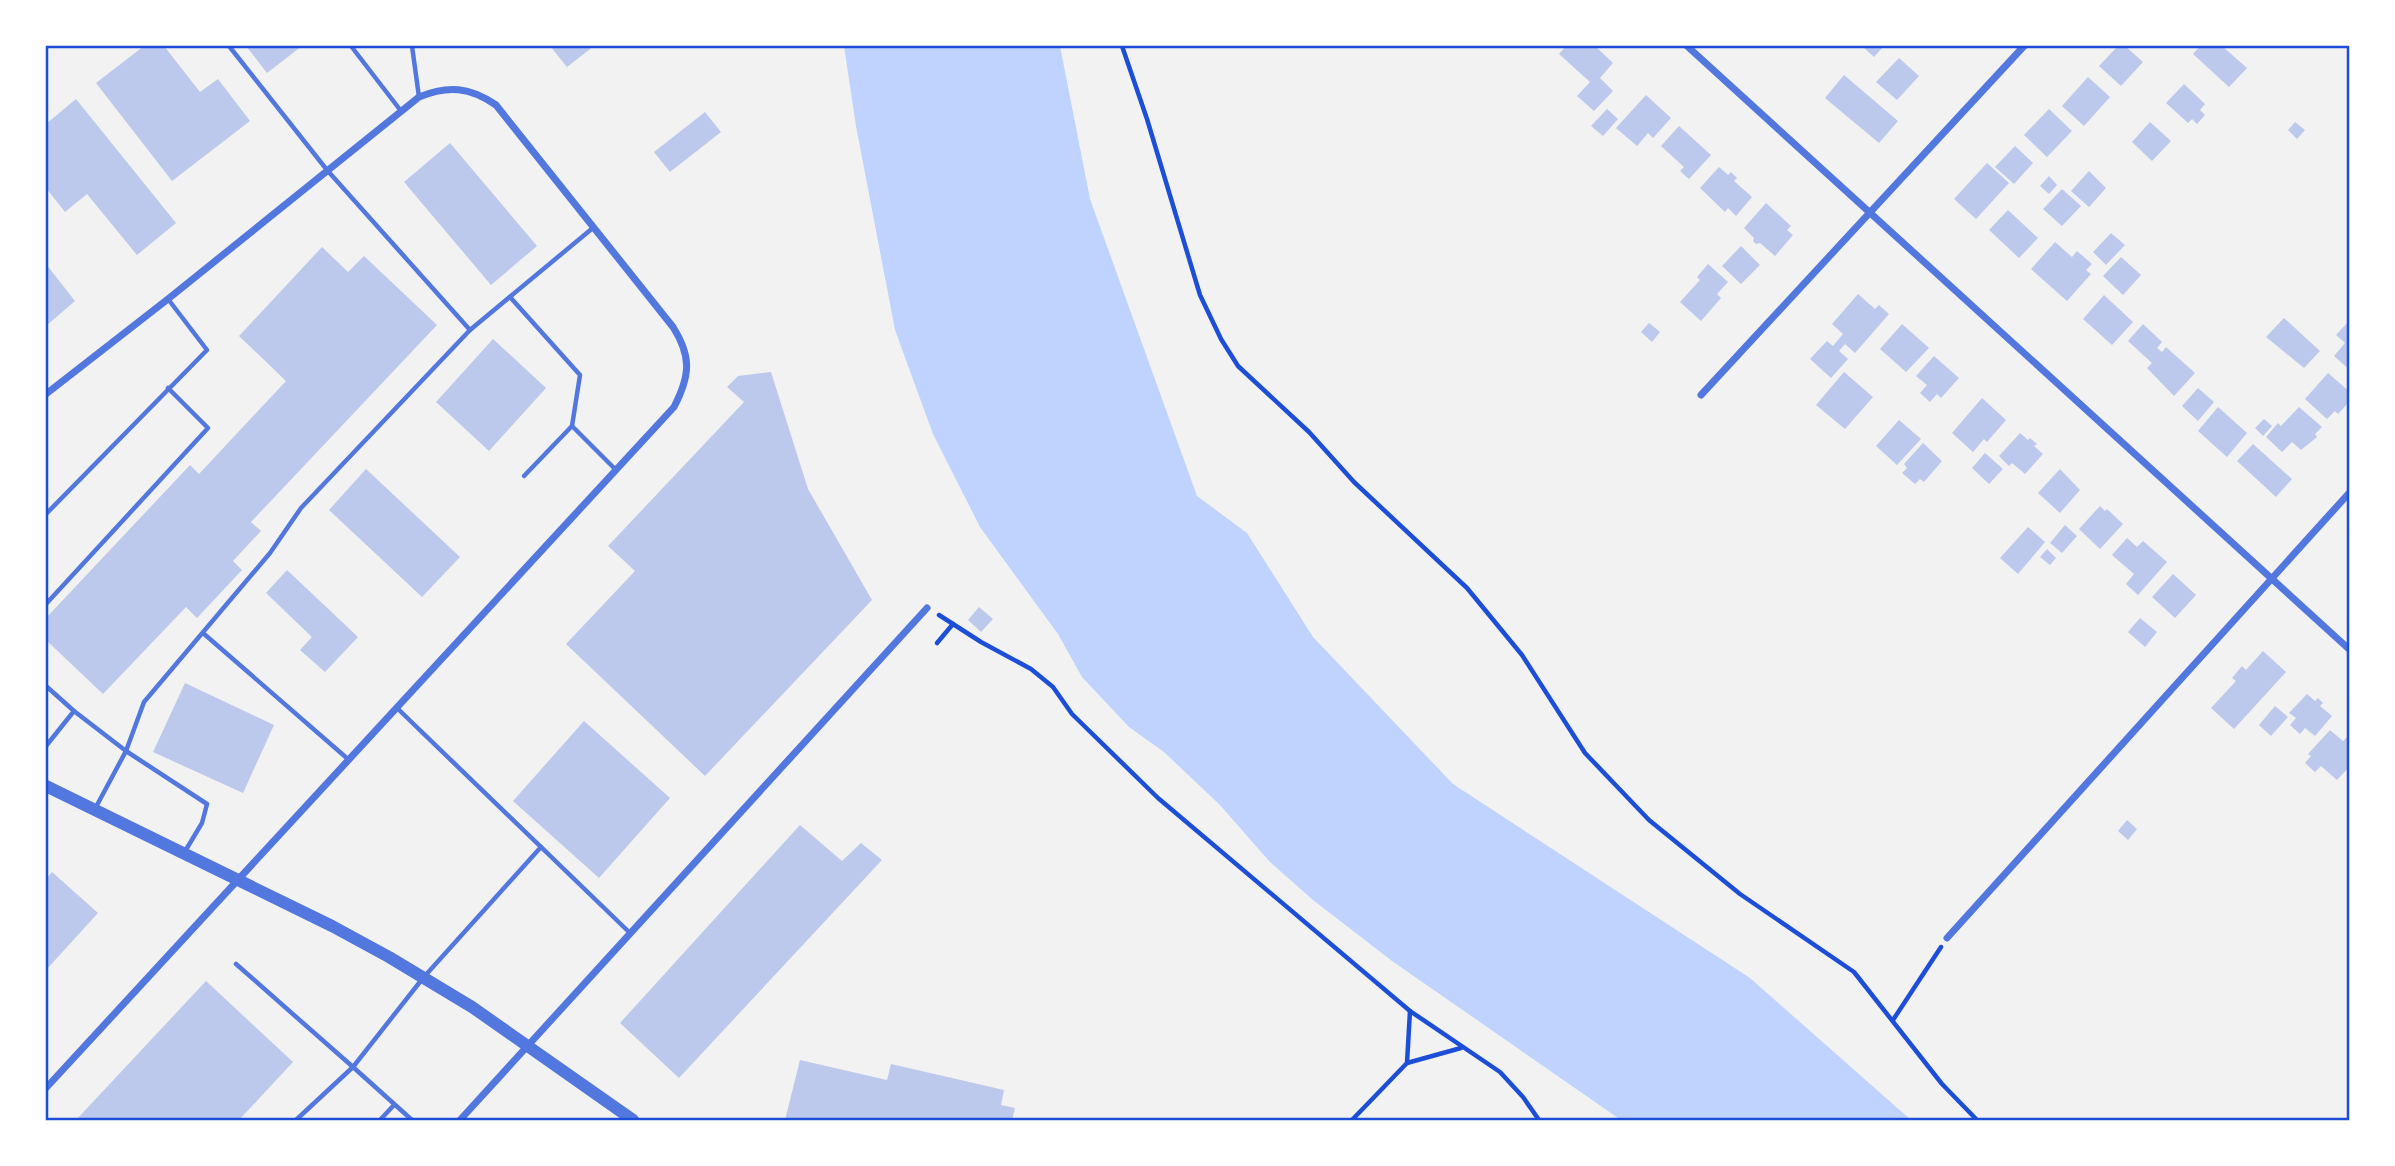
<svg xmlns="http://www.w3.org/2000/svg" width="2395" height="1166" font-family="'Sofia Sans Condensed',sans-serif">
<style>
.water{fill:#bfd3fe}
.building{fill:#bdc9ec}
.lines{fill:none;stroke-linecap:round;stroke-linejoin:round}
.path{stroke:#1d4ed8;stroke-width:4.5}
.service{stroke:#5277de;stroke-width:4.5}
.minor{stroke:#5277de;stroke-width:7}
.tertiary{stroke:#5277de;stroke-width:12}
.neatline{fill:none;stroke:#1d4ed8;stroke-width:2.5}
</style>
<rect width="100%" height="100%" fill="#f2f2f2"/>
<!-- water -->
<polygon class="water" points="844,46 1060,46 1090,199 1197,496 1247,533 1313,637 1453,784 1750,978 1911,1120 1621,1120 1392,961 1313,900 1269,861 1220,805 1164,752 1129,727 1082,677 1058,634 980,527 933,434 895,330 856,126"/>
<!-- building -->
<g class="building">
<polygon points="144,46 164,46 200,92 218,79 250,121 172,181 96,83"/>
<polygon points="246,46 302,46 267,73"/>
<polygon points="550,46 594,46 567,67"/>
<polygon points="1566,46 1595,46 1613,63 1600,78 1613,91 1594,111 1577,96 1590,82 1559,54"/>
<polygon points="1862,46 1884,46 1874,57"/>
<polygon points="2118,46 2125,46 2143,62 2121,86 2099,66"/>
<polygon points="2200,46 2222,46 2247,68 2229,87 2193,54"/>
<polygon points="1899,58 1919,76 1897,100 1876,82"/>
<polygon points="1844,75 1898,121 1879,143 1825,98"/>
<polygon points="2088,77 2110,97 2084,126 2062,106"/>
<polygon points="2184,84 2205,104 2200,110 2205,115 2197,124 2192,119 2188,123 2166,103"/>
<polygon points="1646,95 1671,118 1653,138 1648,133 1637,146 1616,128"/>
<polygon points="76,99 176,223 137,255 87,194 65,212 46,188 46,124"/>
<polygon points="1607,109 1618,119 1603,136 1591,126"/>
<polygon points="2049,109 2072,131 2047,157 2024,135"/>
<polygon points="705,112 721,132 670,172 654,152"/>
<polygon points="2150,122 2171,141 2152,161 2132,142"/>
<polygon points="2295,122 2305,130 2297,139 2288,130"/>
<polygon points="1679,126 1711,155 1689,179 1680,171 1684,167 1661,146"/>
<polygon points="450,143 537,246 491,285 404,182"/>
<polygon points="2015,146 2033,163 2014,184 1995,167"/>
<polygon points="1987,163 2009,183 1976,219 1954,199"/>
<polygon points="1719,167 1728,175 1731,172 1737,178 1734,181 1752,197 1736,216 1728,208 1725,212 1700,188"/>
<polygon points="2089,171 2106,188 2089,207 2071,191"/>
<polygon points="2049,176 2057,185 2049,194 2040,186"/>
<polygon points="2062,189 2081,206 2062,226 2043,209"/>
<polygon points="1766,203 1791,226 1787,230 1793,235 1775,256 1760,243 1756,244 1753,241 1754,238 1744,228"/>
<polygon points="2008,210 2038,238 2019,258 1989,230"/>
<polygon points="2111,233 2125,245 2106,265 2093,252"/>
<polygon points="2055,242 2072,257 2077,251 2092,264 2086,270 2091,274 2067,301 2031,269"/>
<polygon points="1741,246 1760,265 1741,284 1722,266"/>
<polygon points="322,247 348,272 364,256 437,325 251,522 261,531 233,561 242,570 197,618 186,607 103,694 46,640 46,618 190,465 199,474 286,381 239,336"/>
<polygon points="2121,257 2141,275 2123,295 2103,276"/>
<polygon points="46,264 75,301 46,326"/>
<polygon points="1708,264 1728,282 1717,294 1721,298 1701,321 1680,302 1700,280 1697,277"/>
<polygon points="1858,294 1875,309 1879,305 1889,314 1855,353 1845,344 1839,351 1848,359 1831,378 1810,359 1827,341 1833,346 1843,334 1832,324"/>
<polygon points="2104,295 2133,322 2112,345 2083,319"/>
<polygon points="2284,318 2320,351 2304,368 2266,337"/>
<polygon points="2350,320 2350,370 2334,356 2345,343 2336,335"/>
<polygon points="1649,323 1660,332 1652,342 1641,332"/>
<polygon points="1902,324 1929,348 1906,372 1880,349"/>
<polygon points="2143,324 2162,342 2157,348 2162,352 2166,347 2195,373 2174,396 2147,368 2152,363 2128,341"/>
<polygon points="493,339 546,388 489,451 436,402"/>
<polygon points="1934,356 1959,378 1941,398 1937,394 1930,402 1920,393 1927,385 1916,376"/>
<polygon points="771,372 808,489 872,600 705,776 566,644 635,571 608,546 744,402 727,387 738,376"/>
<polygon points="1844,372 1873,397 1845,429 1816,405"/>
<polygon points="2328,373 2350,392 2350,401 2338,414 2335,411 2327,419 2305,399"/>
<polygon points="2198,388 2214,402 2198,421 2182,406"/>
<polygon points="1982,398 2006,420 1987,442 1984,439 1973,452 1952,433"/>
<polygon points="2218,407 2247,433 2227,457 2198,431"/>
<polygon points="2299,407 2322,427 2315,434 2317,437 2301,450 2292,442 2282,452 2266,437 2278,423 2281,426"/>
<polygon points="2264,419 2272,426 2263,436 2255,428"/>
<polygon points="1899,420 1921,439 1897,465 1876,446"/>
<polygon points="2020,433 2028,440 2030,438 2037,444 2034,446 2043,454 2025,474 2012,463 2009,466 1999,456"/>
<polygon points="1923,443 1942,461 1924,482 1920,479 1915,484 1902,473 1907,468 1904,464"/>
<polygon points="2253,444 2292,479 2276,497 2237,461"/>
<polygon points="1985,453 2003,469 1989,484 1972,468"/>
<polygon points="366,469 460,557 422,597 329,510"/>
<polygon points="2060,469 2080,490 2060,513 2038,493"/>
<polygon points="2100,506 2105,511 2107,509 2123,524 2100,549 2079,529"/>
<polygon points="2065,525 2077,536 2062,553 2050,543"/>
<polygon points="2028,527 2045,542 2018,574 2000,558"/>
<polygon points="2127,538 2137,547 2143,541 2167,562 2138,595 2126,584 2134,574 2112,555"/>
<polygon points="2047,549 2056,558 2050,565 2040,557"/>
<polygon points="287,570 358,637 325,672 300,650 312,637 266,593"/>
<polygon points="2173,574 2196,595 2175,618 2152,597"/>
<polygon points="979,607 993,619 981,632 968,620"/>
<polygon points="2140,618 2157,632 2145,647 2128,632"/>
<polygon points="2263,651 2286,672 2234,729 2211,708 2236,681 2232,678 2242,666 2246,670"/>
<polygon points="185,683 274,725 243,793 153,752"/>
<polygon points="2307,694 2315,701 2318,698 2323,703 2320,706 2332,716 2315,736 2305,728 2300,734 2290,725 2296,718 2289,713"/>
<polygon points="2275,706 2288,717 2271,736 2259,725"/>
<polygon points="584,721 670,798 599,878 513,801"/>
<polygon points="2330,730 2343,741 2350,734 2350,766 2337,780 2321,766 2315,772 2305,763 2311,756 2308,754"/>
<polygon points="2127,820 2137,829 2128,840 2118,831"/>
<polygon points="800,825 842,861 861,843 882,860 679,1078 620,1023"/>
<polygon points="52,872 98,913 46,970 46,879"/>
<polygon points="206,981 293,1062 239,1120 76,1120"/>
<polygon points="800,1060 887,1080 891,1064 1004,1090 1001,1105 1015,1108 1012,1120 785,1120"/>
</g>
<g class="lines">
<!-- path -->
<g class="path">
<polyline points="1122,46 1147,119 1200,295 1221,339 1238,366 1309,432 1354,482 1467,588 1522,655 1585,753 1649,820 1740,894 1854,972 1942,1084 1977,1120"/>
<polyline points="939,615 981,642 1031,669 1053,687 1072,714 1158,798 1410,1011 1500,1072 1523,1097 1539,1120"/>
<polyline points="937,643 953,624"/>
<polyline points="1893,1020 1941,947"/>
<polyline points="1407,1063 1410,1011"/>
<polyline points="1352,1120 1407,1063 1461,1048"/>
</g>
<!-- service -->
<g class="service">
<polyline points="229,46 327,170 470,330 594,227"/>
<polyline points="351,46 401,111"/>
<polyline points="412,46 419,97"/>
<polyline points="510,297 580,375 572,426 616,470"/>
<polyline points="524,476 572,426"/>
<polyline points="46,514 207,350 168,299"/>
<polyline points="46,604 208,428 168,388"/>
<polyline points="203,633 349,760"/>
<polyline points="46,686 74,711 46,746"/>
<polyline points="397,708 630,933"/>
<polyline points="74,711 126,751 144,702 270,553 301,508 470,330"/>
<polyline points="96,807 126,751 207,804 202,823 184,853"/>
<polyline points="236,964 353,1067 423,978 541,847"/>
<polyline points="296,1120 353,1067 412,1120"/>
<polyline points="380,1120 394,1105"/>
</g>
<!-- minor -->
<g class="minor">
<polyline points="1687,46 2350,650"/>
<path d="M46,394L168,299L419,97C448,85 470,87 496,105L673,327C692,357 690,376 674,407L46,1088"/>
<polyline points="1701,395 2024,46"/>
<polyline points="1947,938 2350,492"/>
<polyline points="460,1120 927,608"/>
</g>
<!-- tertiary -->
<polyline class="tertiary" points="46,786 332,926 389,957 472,1007 633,1120"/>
</g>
<!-- border -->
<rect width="2395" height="1166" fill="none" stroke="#ffffff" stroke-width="94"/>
<rect x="47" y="47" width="2301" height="1072" class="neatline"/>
</svg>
